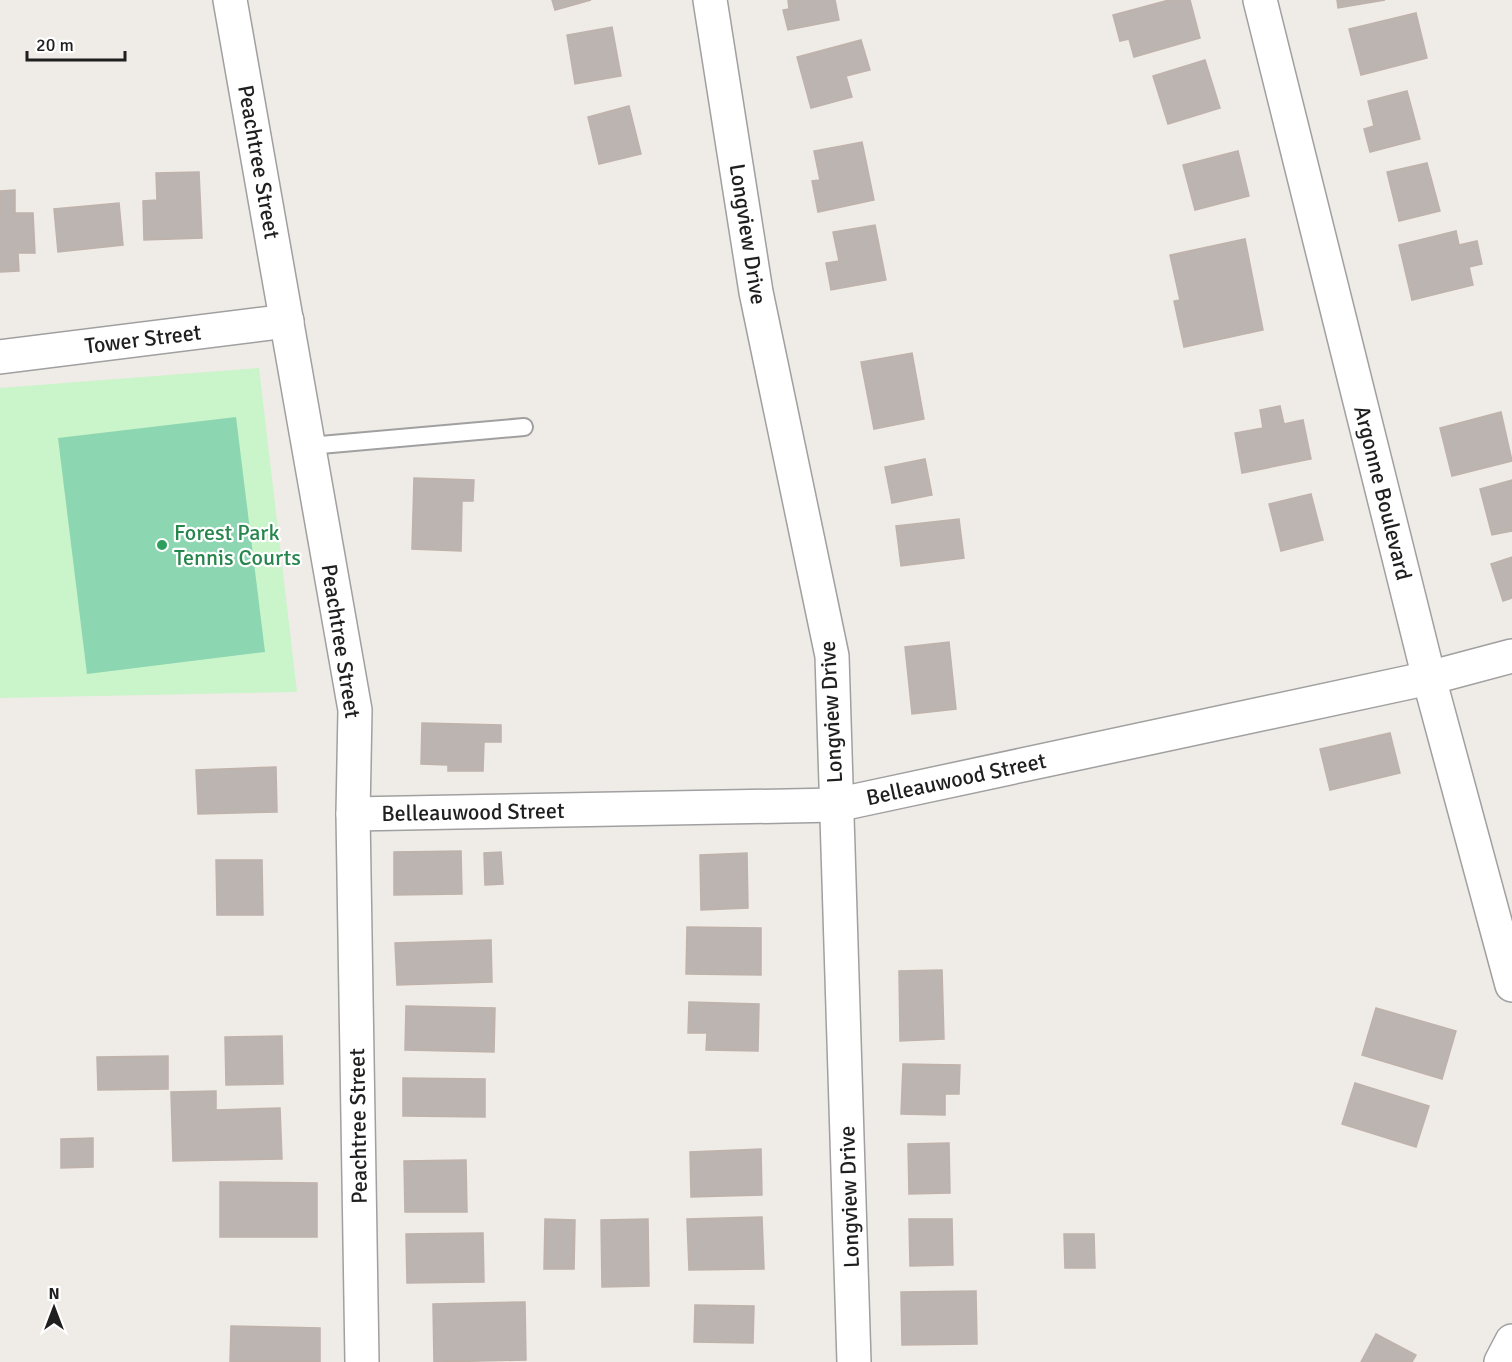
<svg xmlns="http://www.w3.org/2000/svg" width="1512" height="1362" font-family="Signika,sans-serif">
<style>
.park{fill:#caf4c9}
.pitch{fill:#8dd6b2}
.building{fill:#bcb4b0;stroke:#bfb2ab;stroke-width:1.5}
.lines{fill:none;stroke-linecap:round;stroke-linejoin:round}
.service-casing{stroke:#a0a0a0;stroke-width:20}
.minor-casing{stroke:#a0a0a0;stroke-width:36}
.service{stroke:#fff;stroke-width:16}
.minor{stroke:#fff;stroke-width:33}
.leisure-dot{fill:#2e9e5b;stroke:#fff;stroke-width:2}
.labels{text-anchor:middle;dominant-baseline:central;stroke-width:4.5;stroke-linejoin:round;paint-order:stroke}
.street-label{font-size:22px;fill:#1f1f1f;stroke:#fff}
.leisure-label{font-size:22px;fill:#27864d;stroke:#fff;text-anchor:start}
</style>
<rect width="100%" height="100%" fill="#efebe7"/>
<!-- park -->
<polygon class="park" points="259,368 297,692 0,698 0,388"/>
<!-- pitch -->
<polygon class="pitch" points="236,417 265,652 87,674 58,438"/>
<!-- building -->
<g class="building">
<polygon points="552,0 591,0 555,10"/>
<polygon points="788,0 835,0 839,20 788,30 783,10 789,9"/>
<polygon points="1169,0 1190,0 1200,38 1134,57 1129,39 1120,41 1113,15"/>
<polygon points="1337,0 1385,0 1338,8"/>
<polygon points="1416,13 1427,58 1361,75 1349,29"/>
<polygon points="612,27 621,76 575,84 567,35"/>
<polygon points="861,40 870,70 846,76 852,97 811,108 797,57"/>
<polygon points="1205,60 1220,108 1168,124 1153,76"/>
<polygon points="1407,91 1420,139 1370,152 1364,129 1374,126 1368,101"/>
<polygon points="629,106 641,154 599,164 588,117"/>
<polygon points="862,142 874,200 818,212 812,181 820,180 814,151"/>
<polygon points="1238,151 1249,196 1195,210 1183,165"/>
<polygon points="1427,163 1440,211 1399,221 1387,172"/>
<polygon points="199,172 202,238 144,240 143,201 157,200 156,173"/>
<polygon points="15,190 15,213 33,213 35,253 18,253 19,271 0,272 0,191"/>
<polygon points="119,203 123,245 58,252 54,209"/>
<polygon points="875,225 886,280 831,290 826,263 839,261 833,232"/>
<polygon points="1456,231 1459,245 1477,241 1482,264 1469,267 1473,285 1412,300 1399,245"/>
<polygon points="1245,239 1263,330 1184,347 1174,301 1180,300 1170,255"/>
<polygon points="912,353 924,419 874,429 861,362"/>
<polygon points="1280,406 1284,424 1303,420 1311,459 1242,473 1235,433 1263,428 1260,410"/>
<polygon points="1501,412 1512,461 1452,476 1440,428"/>
<polygon points="925,459 932,495 892,503 885,467"/>
<polygon points="414,478 474,480 473,501 462,501 461,551 412,549"/>
<polygon points="1512,480 1512,531 1492,535 1480,489"/>
<polygon points="1311,494 1323,540 1281,551 1269,504"/>
<polygon points="959,519 964,558 901,566 896,526"/>
<polygon points="1512,557 1512,598 1503,601 1491,564"/>
<polygon points="949,642 956,709 912,714 905,647"/>
<polygon points="422,723 501,725 501,742 484,742 483,771 448,771 448,765 421,764"/>
<polygon points="1390,733 1400,773 1330,790 1320,749"/>
<polygon points="276,767 277,812 198,814 196,770"/>
<polygon points="461,851 462,894 394,895 394,852"/>
<polygon points="501,852 503,884 485,885 484,853"/>
<polygon points="747,853 748,908 701,910 700,855"/>
<polygon points="216,860 262,860 263,915 217,915"/>
<polygon points="687,927 761,928 761,975 686,974"/>
<polygon points="491,940 492,982 397,985 395,943"/>
<polygon points="942,970 944,1039 900,1041 899,971"/>
<polygon points="689,1002 759,1004 758,1051 706,1050 707,1033 688,1033"/>
<polygon points="406,1006 495,1008 494,1052 405,1050"/>
<polygon points="1376,1008 1456,1031 1442,1079 1362,1055"/>
<polygon points="282,1036 283,1084 226,1085 225,1037"/>
<polygon points="168,1056 168,1089 98,1090 97,1057"/>
<polygon points="903,1064 960,1065 959,1094 945,1094 945,1115 901,1114"/>
<polygon points="403,1078 485,1079 485,1117 403,1116"/>
<polygon points="1355,1083 1429,1106 1416,1147 1342,1124"/>
<polygon points="216,1091 216,1110 280,1108 282,1159 173,1161 171,1092"/>
<polygon points="93,1138 93,1167 61,1168 61,1139"/>
<polygon points="949,1143 950,1193 909,1194 908,1144"/>
<polygon points="761,1149 762,1195 691,1197 690,1152"/>
<polygon points="466,1160 467,1212 405,1212 404,1161"/>
<polygon points="220,1182 317,1183 317,1237 220,1237"/>
<polygon points="762,1217 764,1269 689,1270 687,1219"/>
<polygon points="545,1219 575,1220 574,1269 544,1269"/>
<polygon points="648,1219 649,1286 602,1287 601,1220"/>
<polygon points="909,1219 952,1219 953,1265 910,1266"/>
<polygon points="483,1233 484,1282 407,1283 406,1234"/>
<polygon points="1064,1234 1094,1234 1095,1268 1065,1268"/>
<polygon points="976,1291 977,1344 902,1345 901,1292"/>
<polygon points="525,1302 526,1360 434,1362 433,1304"/>
<polygon points="695,1305 754,1306 753,1343 694,1342"/>
<polygon points="231,1326 320,1328 320,1362 230,1362"/>
<polygon points="1376,1334 1416,1355 1412,1362 1361,1362"/>
</g>
<g class="lines">
<!-- service casing -->
<g class="service-casing">
<polyline id="service" points="309,446 524,427"/>
</g>
<!-- minor casing -->
<g class="minor-casing">
<g id="minor">
<polyline points="230,0 355,710 353,814 362,1362"/>
<polyline points="710,0 756,292 832,656 854,1362"/>
<polyline points="1260,0 1429,678 1512,985"/>
<polyline points="0,357 287,321"/>
<polyline points="353,814 836,805 1429,678 1512,656"/>
<polyline points="1501,1362 1512,1341"/>
</g>
</g>
<!-- service -->
<use href="#service" class="service"/>
<!-- minor -->
<use href="#minor" class="minor"/>
</g>
<!-- markers -->
<circle class="leisure-dot" cx="162" cy="545" r="6"/>
<g class="labels">
<!-- street labels -->
<g class="street-label">
<text transform="translate(259 162) rotate(80)">Peachtree Street</text>
<text transform="translate(748 234) rotate(81)">Longview Drive</text>
<text transform="translate(143 339) rotate(-7)">Tower Street</text>
<text transform="translate(1383 493) rotate(76)">Argonne Boulevard</text>
<text transform="translate(341 641) rotate(81)">Peachtree Street</text>
<text transform="translate(831 712) rotate(-93)">Longview Drive</text>
<text transform="translate(956 779) rotate(-12)">Belleauwood Street</text>
<text transform="translate(473 812) rotate(-1)">Belleauwood Street</text>
<text transform="translate(358 1126) rotate(-91)">Peachtree Street</text>
<text transform="translate(849 1197) rotate(-92)">Longview Drive</text>
</g>
<!-- leisure labels -->
<g class="leisure-label">
<text x="174" y="532">Forest Park<tspan x="174" dy="25">Tennis Courts</tspan></text>
</g>
</g>
<!-- north arrow -->
<g transform="translate(54 1308)" stroke="#ffffff" stroke-width="4.5" paint-order="stroke">
<path d="M0-4.5L10 22L0 15L-10 22Z" fill="#1f1f1f"/>
<text y="-9" font-size="16" font-weight="bold" text-anchor="middle" fill="#1f1f1f">N</text>
</g>
<!-- scale -->
<path d="M27 51v9h98v-9" fill="none" stroke="#1f1f1f" stroke-width="3"/>
<text x="36" y="51" font-size="18" fill="#1f1f1f" stroke="#ffffff" stroke-width="4.5" paint-order="stroke">20 m</text>
</svg>
